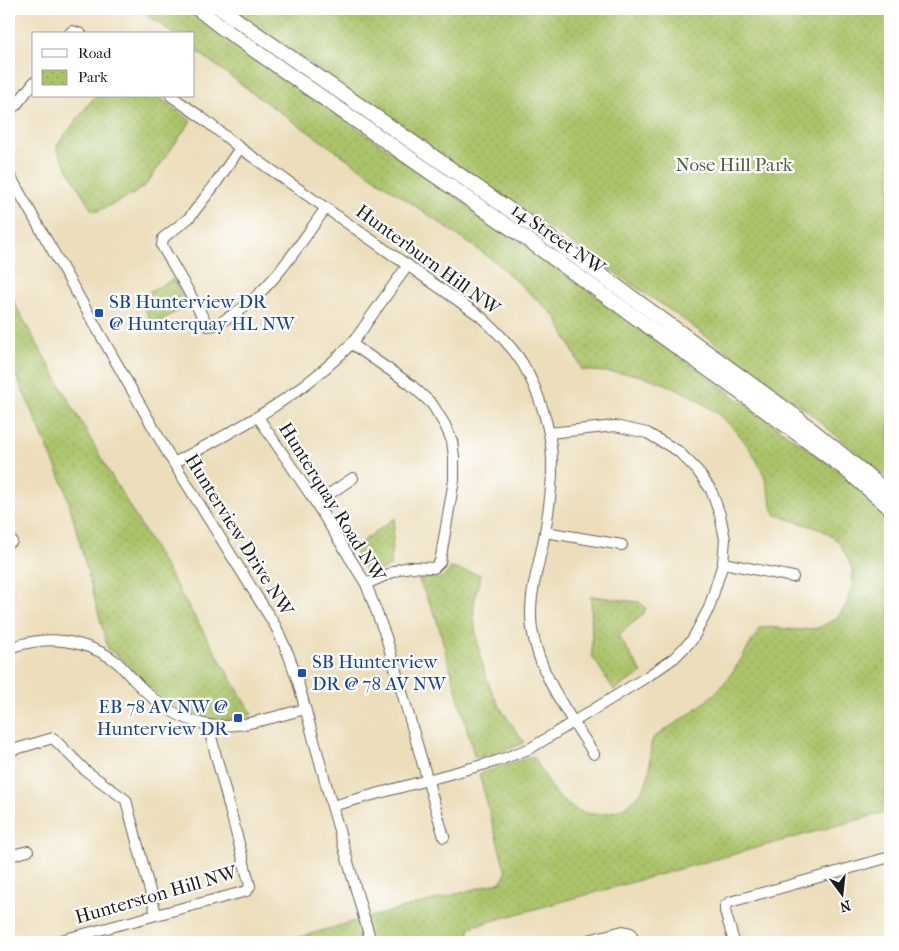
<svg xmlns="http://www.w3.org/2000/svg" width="899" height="951" font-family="'IM FELL French Canon',serif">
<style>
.park{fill:url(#park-dots);stroke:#637042}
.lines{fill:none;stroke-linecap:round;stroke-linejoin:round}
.minor-casing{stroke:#656054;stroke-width:12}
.major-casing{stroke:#656054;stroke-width:16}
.minor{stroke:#fff;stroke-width:10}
.major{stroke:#fff;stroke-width:14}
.transit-dot{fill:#1a4fb4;stroke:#fff;stroke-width:2}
.labels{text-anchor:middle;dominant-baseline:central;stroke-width:4.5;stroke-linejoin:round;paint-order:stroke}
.park-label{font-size:19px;fill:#555f3b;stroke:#fff}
.street-label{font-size:19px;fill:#1c1c1c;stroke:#fff}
.transit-label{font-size:19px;fill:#164399;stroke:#fff;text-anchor:start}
</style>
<defs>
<pattern id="park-dots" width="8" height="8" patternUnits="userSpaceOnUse" patternTransform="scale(1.25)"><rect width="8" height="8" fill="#aac369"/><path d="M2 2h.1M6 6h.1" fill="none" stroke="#92a75a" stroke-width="1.8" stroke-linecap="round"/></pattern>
</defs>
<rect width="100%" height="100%" fill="#fff"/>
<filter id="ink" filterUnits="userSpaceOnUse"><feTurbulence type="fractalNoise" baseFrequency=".02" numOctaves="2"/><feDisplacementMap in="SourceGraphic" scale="10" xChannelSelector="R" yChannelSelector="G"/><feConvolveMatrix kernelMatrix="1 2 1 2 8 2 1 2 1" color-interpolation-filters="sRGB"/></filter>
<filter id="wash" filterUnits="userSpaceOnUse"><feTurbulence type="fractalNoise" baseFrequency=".0096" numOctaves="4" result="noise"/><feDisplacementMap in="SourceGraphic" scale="20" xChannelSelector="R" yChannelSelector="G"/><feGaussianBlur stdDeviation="1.12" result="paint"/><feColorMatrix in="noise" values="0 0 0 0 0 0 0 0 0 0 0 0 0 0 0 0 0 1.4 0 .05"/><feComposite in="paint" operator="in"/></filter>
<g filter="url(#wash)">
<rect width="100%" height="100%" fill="#ecdebb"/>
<!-- park -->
<g class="park">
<path d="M140,9H190L217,30L532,250L842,474L890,515V811L470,927L467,942H423L421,939L412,942H283L355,921L501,882L506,873L479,774L533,756C540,767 551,789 560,798C567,804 577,812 586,813C610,818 637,805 646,783C653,768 647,752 653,738C674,724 698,710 716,692C734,674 746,650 760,628L768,627L799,630L818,628L836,619L846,605L852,587L853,571L846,555L838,541L822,530L776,515C770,507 771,498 768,489C766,480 762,469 757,461C734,416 680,383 631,374C615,372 598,372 582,370L556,317L493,260L261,99L194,49V34H173Z"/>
<polygon points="232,9 890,9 890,481 805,409 680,317 444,156"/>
<polygon points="95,96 157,96 191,121 146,185 132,195 98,211 91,209 57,150 57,145"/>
<polygon points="173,279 188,305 153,325 139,298"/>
<path d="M9,294L108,470L252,714C245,716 239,719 233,719C203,723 172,709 151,688C137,674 126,659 108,649L65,488L9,359Z"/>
<path d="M395,518L390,566C382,569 373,576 365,570L353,548Z"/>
<path d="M450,568L481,575C478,584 475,594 474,604C472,628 483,672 493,694C501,711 513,726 524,742L515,747L475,758L436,617L416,574C430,576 442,586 450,568Z"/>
<polygon points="591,596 639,602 646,608 643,615 618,635 642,673 614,690 592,656"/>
</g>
</g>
<g filter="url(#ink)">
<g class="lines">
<!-- minor casing -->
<g class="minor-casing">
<g id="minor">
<polyline points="69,34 72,31 81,34"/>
<path d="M171,96L201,117L240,148L480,316C495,330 511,345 523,364C538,390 552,430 552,461C553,484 549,509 545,532C540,564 527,596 532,629C539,675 570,716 594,754"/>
<polyline points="9,111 17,104 34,82"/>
<path d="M240,148L214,186L189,218L163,238L162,246L186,287L208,326C217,326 222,322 229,317C270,293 298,246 326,208"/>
<polyline points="9,174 170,457 276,627 289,656 298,682 332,806 371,942"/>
<polyline points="352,344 410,384 432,404 445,425 452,441 454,457 454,480 440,562 434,568 410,567 400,569 366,584"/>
<polyline points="258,417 316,503 366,584 386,637 444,837"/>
<path d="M174,463C236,430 300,397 350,345C358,337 364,327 370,318C383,300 395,283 408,265"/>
<polyline points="316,503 353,478"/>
<polyline points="545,532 622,545"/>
<polyline points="9,542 12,541"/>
<polyline points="723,563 793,577"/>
<path d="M9,648C19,645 28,642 39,641C65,638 97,646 118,663C127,672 135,682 145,691C163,708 183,720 208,725C236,730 277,716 305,709"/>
<polyline points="9,751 53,738 86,771 126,800 156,914"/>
<polyline points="332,806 497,761 531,748 648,676 674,658 692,640 709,608 723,563 725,539 720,515 711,490 697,470 678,451 647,433 615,426 549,433"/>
<polyline points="9,856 28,851"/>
<polyline points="54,942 247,891 250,886 208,725"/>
<polyline points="581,942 623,931 631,933 634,942"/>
<polyline points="734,942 725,911 725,906 730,902 890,857"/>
</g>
</g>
<!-- major casing -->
<g class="major-casing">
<g id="major">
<polyline points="198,9 221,27 535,245 791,429 845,469 890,508"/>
<polyline points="221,9 553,240 795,416 890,494"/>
</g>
</g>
<!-- minor -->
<use href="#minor" class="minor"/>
<!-- major -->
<use href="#major" class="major"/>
</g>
</g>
<!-- markers -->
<g class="transit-dot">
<rect x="94" y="308" width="10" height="10" rx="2.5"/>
<rect x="297" y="668" width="10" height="10" rx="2.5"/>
<rect x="233" y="713" width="10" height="10" rx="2.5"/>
</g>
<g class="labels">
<!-- park labels -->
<g class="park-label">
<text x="734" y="165">Nose Hill Park</text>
</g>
<!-- street labels -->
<g class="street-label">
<text transform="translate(558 239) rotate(35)">14 Street NW</text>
<text transform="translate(428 260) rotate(36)">Hunterburn Hill NW</text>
<text transform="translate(332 502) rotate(58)">Hunterquay Road NW</text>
<text transform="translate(239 535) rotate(58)">Hunterview Drive NW</text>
<text transform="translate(156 895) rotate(-16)">Hunterston Hill NW</text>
</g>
<!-- transit labels -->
<g class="transit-label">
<text x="109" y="302">SB Hunterview DR<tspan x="109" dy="22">@ Hunterquay HL NW</tspan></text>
<text x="312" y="662">SB Hunterview<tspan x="312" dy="22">DR @ 78 AV NW</tspan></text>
<text x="228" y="707" text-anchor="end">EB 78 AV NW @<tspan x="228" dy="22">Hunterview DR</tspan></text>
</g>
</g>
<!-- margin -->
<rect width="899" height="951" fill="none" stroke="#fff" stroke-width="30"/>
<!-- legend -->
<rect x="32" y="32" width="162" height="65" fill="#ffffff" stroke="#a4a4a4"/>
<rect x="42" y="49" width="25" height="8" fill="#ffffff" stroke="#a4a4a4"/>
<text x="78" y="58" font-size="15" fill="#1c1c1c">Road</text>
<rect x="42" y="70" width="25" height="15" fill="url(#park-dots)" stroke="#a4a4a4"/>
<text x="78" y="82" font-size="15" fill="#1c1c1c">Park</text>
<!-- north arrow -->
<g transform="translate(842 894) rotate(165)" stroke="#ffffff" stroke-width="4" paint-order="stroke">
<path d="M0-4L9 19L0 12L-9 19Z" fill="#1c1c1c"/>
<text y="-8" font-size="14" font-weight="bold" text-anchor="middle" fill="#1c1c1c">N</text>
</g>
</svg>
